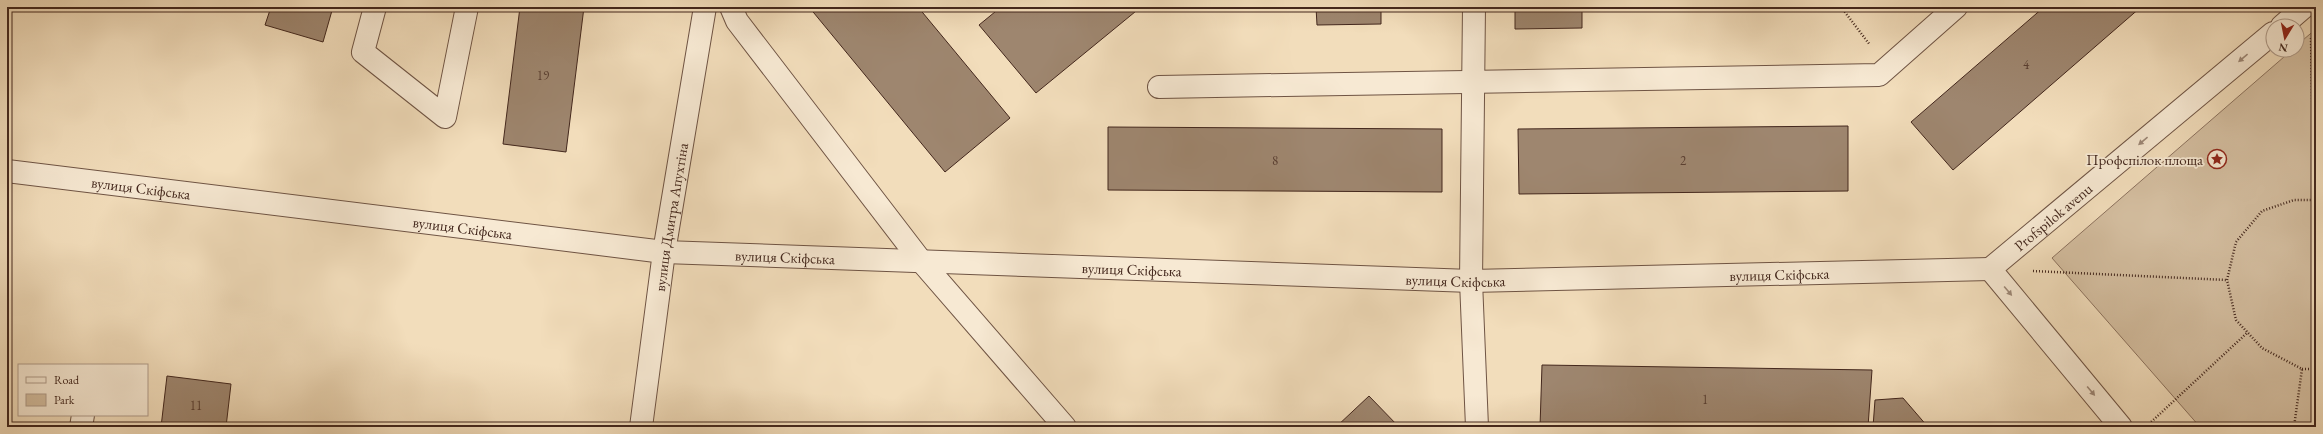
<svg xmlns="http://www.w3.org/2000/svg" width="2323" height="434" font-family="'EB Garamond',serif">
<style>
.green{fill:#d4bea0;stroke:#8c725e}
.building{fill:#9e866f;stroke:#43271d}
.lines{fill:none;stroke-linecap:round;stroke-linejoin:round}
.minor-casing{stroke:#6f5444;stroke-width:24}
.path{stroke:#43271d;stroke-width:2.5;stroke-dasharray:1 2;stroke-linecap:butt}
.minor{stroke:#f7e9d3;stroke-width:22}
.oneway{fill:#9d8878}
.labels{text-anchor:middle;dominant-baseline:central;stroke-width:3.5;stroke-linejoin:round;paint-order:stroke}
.number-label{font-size:13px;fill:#5a3f32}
.poi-label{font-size:15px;fill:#43271d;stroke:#f7e9d3;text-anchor:end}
.street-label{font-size:15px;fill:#43271d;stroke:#f7e9d3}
</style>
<rect width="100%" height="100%" fill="#f2ddbb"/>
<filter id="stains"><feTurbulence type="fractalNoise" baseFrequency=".005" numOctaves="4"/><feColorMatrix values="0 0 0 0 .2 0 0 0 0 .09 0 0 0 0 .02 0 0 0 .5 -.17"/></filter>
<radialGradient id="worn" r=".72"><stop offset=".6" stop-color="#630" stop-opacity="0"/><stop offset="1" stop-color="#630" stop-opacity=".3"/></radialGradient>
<!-- green -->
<polygon class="green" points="2316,29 2316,427 2200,427 2052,258 2292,50 2297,50 2297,45"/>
<!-- building -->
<g class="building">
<polygon points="271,7 333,7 323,42 265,25"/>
<polygon points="520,7 584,7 566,152 503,144"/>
<polygon points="809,7 918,7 1010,118 945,172"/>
<polygon points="1001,7 1141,7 1036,93 979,25"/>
<polygon points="1316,7 1381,7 1381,24 1317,25"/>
<polygon points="1515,7 1582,7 1582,28 1515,29"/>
<polygon points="2044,7 2141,7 1953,170 1911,122"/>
<polygon points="1848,126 1848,191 1519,194 1518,129"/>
<polygon points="1108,127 1442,129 1442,192 1108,190"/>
<polygon points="1542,365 1872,370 1868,427 1540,427"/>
<polygon points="167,376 231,384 226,427 161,427"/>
<polygon points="1369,396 1399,427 1336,427"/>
<polygon points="1903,398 1928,427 1873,427 1875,400"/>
</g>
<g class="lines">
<!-- minor casing -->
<g class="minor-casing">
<g id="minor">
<polyline points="375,7 363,52 445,117 467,7"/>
<polyline points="731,7 737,21 921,261 1065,427"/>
<polyline points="1474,7 1471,281 1477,427"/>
<polyline points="2282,26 2304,7"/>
<polyline points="1159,87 1879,75 1956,7"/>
<path id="s1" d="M7,171L664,252L1471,281L1990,269"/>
<polyline points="81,427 83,415"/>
<path id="s2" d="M641,427L664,252L705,7"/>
<path id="s3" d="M2121,427L1990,269L2273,33"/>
</g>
</g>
<!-- path -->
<g class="path">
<polyline points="1841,7 1870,45"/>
<polyline points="2311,38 2314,200"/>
<polyline points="2033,271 2227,280"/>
<polyline points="2302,369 2316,369"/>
<polyline points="2149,424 2248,332"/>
<polyline points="2294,427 2302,369 2262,348 2236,320 2227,280 2236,242 2262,211 2294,200 2316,200"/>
</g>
<!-- minor -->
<use href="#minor" class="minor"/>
</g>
<!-- one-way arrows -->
<defs><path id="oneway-solid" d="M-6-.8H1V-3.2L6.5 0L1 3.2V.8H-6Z"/></defs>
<g class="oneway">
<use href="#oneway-solid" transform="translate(2243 58) rotate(140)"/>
<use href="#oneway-solid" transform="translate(2143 141) rotate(140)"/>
<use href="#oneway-solid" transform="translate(2008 291) rotate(50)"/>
<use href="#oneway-solid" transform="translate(2091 391) rotate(50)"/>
</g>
<!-- icons -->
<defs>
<g id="sight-ring" transform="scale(1)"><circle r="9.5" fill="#f7e9d3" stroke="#8f2418" stroke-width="1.5"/><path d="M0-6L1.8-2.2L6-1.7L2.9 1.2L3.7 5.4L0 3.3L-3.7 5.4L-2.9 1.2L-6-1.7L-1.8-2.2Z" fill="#8f2418"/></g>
</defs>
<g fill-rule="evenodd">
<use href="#sight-ring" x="2217" y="159"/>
</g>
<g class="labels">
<!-- number labels -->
<g class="number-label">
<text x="2026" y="64">4</text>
<text x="543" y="75">19</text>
<text x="1275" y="160">8</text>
<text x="1683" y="160">2</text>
<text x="1705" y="399">1</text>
<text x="196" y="405">11</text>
</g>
<!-- poi labels -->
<g class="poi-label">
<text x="2203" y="159">Профспілок площа</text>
</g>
<!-- street labels -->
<g class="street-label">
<text stroke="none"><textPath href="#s1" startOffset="135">вулиця Скіфська</textPath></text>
<text stroke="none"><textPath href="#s2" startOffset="212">вулиця Дмитра Апухтіна</textPath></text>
<text stroke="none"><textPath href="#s3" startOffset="287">Profspilok avenu</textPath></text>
<text stroke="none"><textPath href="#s1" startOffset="459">вулиця Скіфська</textPath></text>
<text stroke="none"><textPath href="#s1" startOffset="783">вулиця Скіфська</textPath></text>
<text stroke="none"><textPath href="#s1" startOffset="1130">вулиця Скіфська</textPath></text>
<text stroke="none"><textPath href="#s1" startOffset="1778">вулиця Скіфська</textPath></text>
<text stroke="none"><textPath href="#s1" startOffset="1454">вулиця Скіфська</textPath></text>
</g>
</g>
<!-- margin -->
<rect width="2323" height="434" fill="none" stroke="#f2ddbb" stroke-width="24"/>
<rect x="8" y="8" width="2307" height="418" fill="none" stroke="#43271d" stroke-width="2"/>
<rect x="12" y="12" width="2299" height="410" fill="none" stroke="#43271d"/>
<!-- legend -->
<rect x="18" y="364" width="130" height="52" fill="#f7e9d3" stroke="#af9b8a"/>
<rect x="26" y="377" width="20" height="6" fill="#f7e9d3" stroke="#af9b8a"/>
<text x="54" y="384" font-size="12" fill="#43271d">Road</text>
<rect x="26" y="394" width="20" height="12" fill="#d4bea0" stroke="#af9b8a"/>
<text x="54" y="404" font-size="12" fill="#43271d">Park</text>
<!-- north arrow -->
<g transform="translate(2285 38) rotate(190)"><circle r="19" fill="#f7e9d3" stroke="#af9b8a"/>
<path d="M0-3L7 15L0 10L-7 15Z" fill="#8f2418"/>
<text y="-6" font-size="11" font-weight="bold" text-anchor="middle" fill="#43271d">N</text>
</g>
<rect width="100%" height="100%" filter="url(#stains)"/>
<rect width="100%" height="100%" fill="url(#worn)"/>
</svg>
